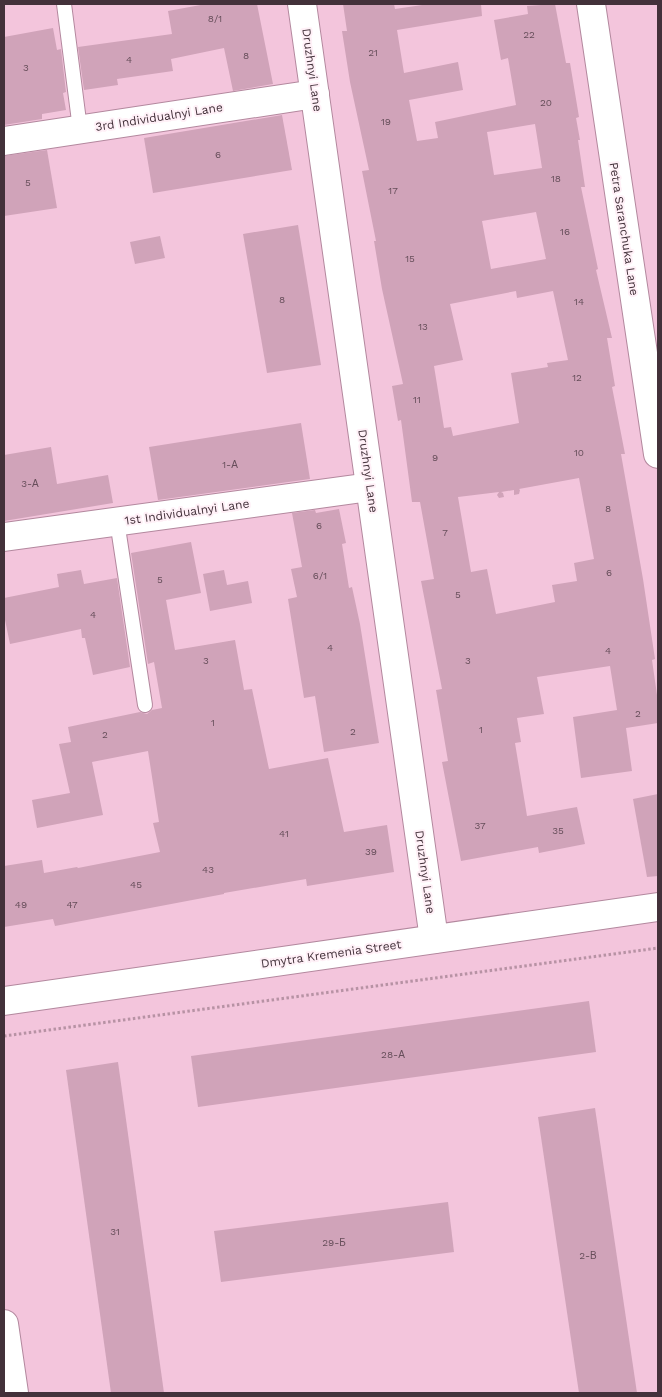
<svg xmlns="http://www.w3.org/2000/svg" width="662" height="1397" font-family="'Work Sans',sans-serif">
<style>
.building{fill:#d0a3b9;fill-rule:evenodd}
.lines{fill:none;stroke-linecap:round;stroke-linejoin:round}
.lane-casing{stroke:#b3889e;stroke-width:16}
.street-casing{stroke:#b3889e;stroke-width:30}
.path{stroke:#b792a4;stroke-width:3;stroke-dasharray:2.5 2.5;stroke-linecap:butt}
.lane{stroke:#fff;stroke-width:14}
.street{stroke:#fff;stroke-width:28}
.labels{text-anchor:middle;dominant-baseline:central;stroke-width:4;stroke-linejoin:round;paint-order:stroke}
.number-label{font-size:10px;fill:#664e5a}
.street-label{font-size:12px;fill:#43313a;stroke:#fff0f7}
</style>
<rect width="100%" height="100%" fill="#f3c5dc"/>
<!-- building -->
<g class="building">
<polygon points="206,4 257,4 273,84 233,91 224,48 171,59 173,71 117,79 118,85 84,90 78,47 172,34 168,11"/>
<path d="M343,4H394L395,9L429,4H481L482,16L397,30L404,73L458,62L463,90L409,100L417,141L438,138L435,122L516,105L508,58L501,60L494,20L528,14L527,6L555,4L566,63H570L579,117L576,118L580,140H578L585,187H581L598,269L596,270L612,338H607L615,386L612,387L625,454H621L643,579L655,659L652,660L658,702V723L626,728L632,771L581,778L573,717L617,710L610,666L537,677L544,714L517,718L521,742L515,743L527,816L577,807L585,844L539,853L538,847L461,861L442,762L448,761L436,690L442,689L421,581L434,579L420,502H412L401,420L398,421L392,386L403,384L382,289L374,241H376L362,171L369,170L350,82L342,31H347ZM535,124L542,168L494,175L487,132ZM536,212L546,259L491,269L482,221ZM516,291L517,298L553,291L568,360L547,363L548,367L511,373L519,423L453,436L451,427L444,428L434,366L463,360L450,304ZM579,478L594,559L574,563L577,581L552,585L555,602L496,614L487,569L471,572L458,497L499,492L497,495L499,498L504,497L503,493L501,492L514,490V495L519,494L520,490L519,489Z"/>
<polygon points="53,28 57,50 61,49 66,92 63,93 66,110 42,114 42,119 4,125 4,37"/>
<polygon points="282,115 292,170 153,193 144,138"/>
<polygon points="47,150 57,208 4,216 4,156"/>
<polygon points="298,225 321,365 267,373 243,234"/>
<polygon points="160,236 165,258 135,264 130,242"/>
<polygon points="301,423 310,479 158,500 149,447"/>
<polygon points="51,447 57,484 108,475 113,503 4,521 4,455"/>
<polygon points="339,509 346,543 342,544 349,588 352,587 360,624 379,743 324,752 315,696 304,698 288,599 297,597 291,569 302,567 292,513 315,510 316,513"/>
<polygon points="191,542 201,593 166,600 175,650 235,640 244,690 252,689 269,769 328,758 344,832 387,825 394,872 307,886 306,879 224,893 224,894 55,926 53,919 4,927 4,866 42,860 44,873 77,867 78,868 160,852 153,823 159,822 148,751 92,762 103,815 37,828 32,800 70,793 59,744 71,742 68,727 140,712 147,714 152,710 162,708 154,662 148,664 131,553"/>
<polygon points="81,570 84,584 117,578 130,667 93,675 85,638 82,638 81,629 10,644 4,615 4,598 59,587 57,574"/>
<polygon points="224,570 227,585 248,581 252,603 210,611 203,574"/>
<polygon points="658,794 658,876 647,877 633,799"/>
<polygon points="589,1001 596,1052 198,1107 191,1056"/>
<polygon points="118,1062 164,1393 111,1393 66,1070"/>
<polygon points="595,1108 637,1393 579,1393 538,1117"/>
<polygon points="448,1202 454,1252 221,1282 214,1231"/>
</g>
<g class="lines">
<!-- lane casing -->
<g class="lane-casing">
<g id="lane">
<polyline points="64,4 80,129"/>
<polyline points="117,521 145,705"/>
</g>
</g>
<!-- street casing -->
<g class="street-casing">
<g id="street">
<polyline points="302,4 434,939"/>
<polyline points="591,4 658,454"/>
<polyline points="4,141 315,94"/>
<polyline points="4,537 370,487"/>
<polyline points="4,1001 658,907"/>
<polyline points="4,1324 14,1393"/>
</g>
</g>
<!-- path -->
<polyline class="path" points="4,1036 658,948"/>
<!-- lane -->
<use href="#lane" class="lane"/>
<!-- street -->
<use href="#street" class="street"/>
</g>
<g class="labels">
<!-- number labels -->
<g class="number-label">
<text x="215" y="18">8/1</text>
<text x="529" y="34">22</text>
<text x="373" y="52">21</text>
<text x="246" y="55">8</text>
<text x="129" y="59">4</text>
<text x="26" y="67">3</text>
<text x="546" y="102">20</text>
<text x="386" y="121">19</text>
<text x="218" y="154">6</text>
<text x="556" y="178">18</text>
<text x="28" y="182">5</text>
<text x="393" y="190">17</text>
<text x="565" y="231">16</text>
<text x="410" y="258">15</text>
<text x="282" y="299">8</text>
<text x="579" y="301">14</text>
<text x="423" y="326">13</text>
<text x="577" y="377">12</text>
<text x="417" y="399">11</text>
<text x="579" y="452">10</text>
<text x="435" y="457">9</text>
<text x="230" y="464">1-А</text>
<text x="30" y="483">3-А</text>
<text x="608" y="508">8</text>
<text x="319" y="525">6</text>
<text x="445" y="532">7</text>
<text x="609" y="572">6</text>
<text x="320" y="575">6/1</text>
<text x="160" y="579">5</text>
<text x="458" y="594">5</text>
<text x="93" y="614">4</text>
<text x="330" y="647">4</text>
<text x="608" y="650">4</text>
<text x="206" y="660">3</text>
<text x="468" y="660">3</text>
<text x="638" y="713">2</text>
<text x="213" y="722">1</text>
<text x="481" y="729">1</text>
<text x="353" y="731">2</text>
<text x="105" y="734">2</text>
<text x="480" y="825">37</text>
<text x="558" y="830">35</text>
<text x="284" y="833">41</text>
<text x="371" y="851">39</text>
<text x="208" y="869">43</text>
<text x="136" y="884">45</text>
<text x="21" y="904">49</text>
<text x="72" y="904">47</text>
<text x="393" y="1054">28-А</text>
<text x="115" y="1231">31</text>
<text x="334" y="1242">29-Б</text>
<text x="588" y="1255">2-В</text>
</g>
<!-- street labels -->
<g class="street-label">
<text transform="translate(312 70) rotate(82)">Druzhnyi Lane</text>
<text transform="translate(159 117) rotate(-9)">3rd Individualnyi Lane</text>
<text transform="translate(624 229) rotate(81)">Petra Saranchuka Lane</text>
<text transform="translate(368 471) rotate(82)">Druzhnyi Lane</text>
<text transform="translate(187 512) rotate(-8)">1st Individualnyi Lane</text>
<text transform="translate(425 872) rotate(82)">Druzhnyi Lane</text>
<text transform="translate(331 954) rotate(-8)">Dmytra Kremenia Street</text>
</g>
</g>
<!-- border -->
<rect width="662" height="1397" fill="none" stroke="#43313a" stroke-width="10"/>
</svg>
